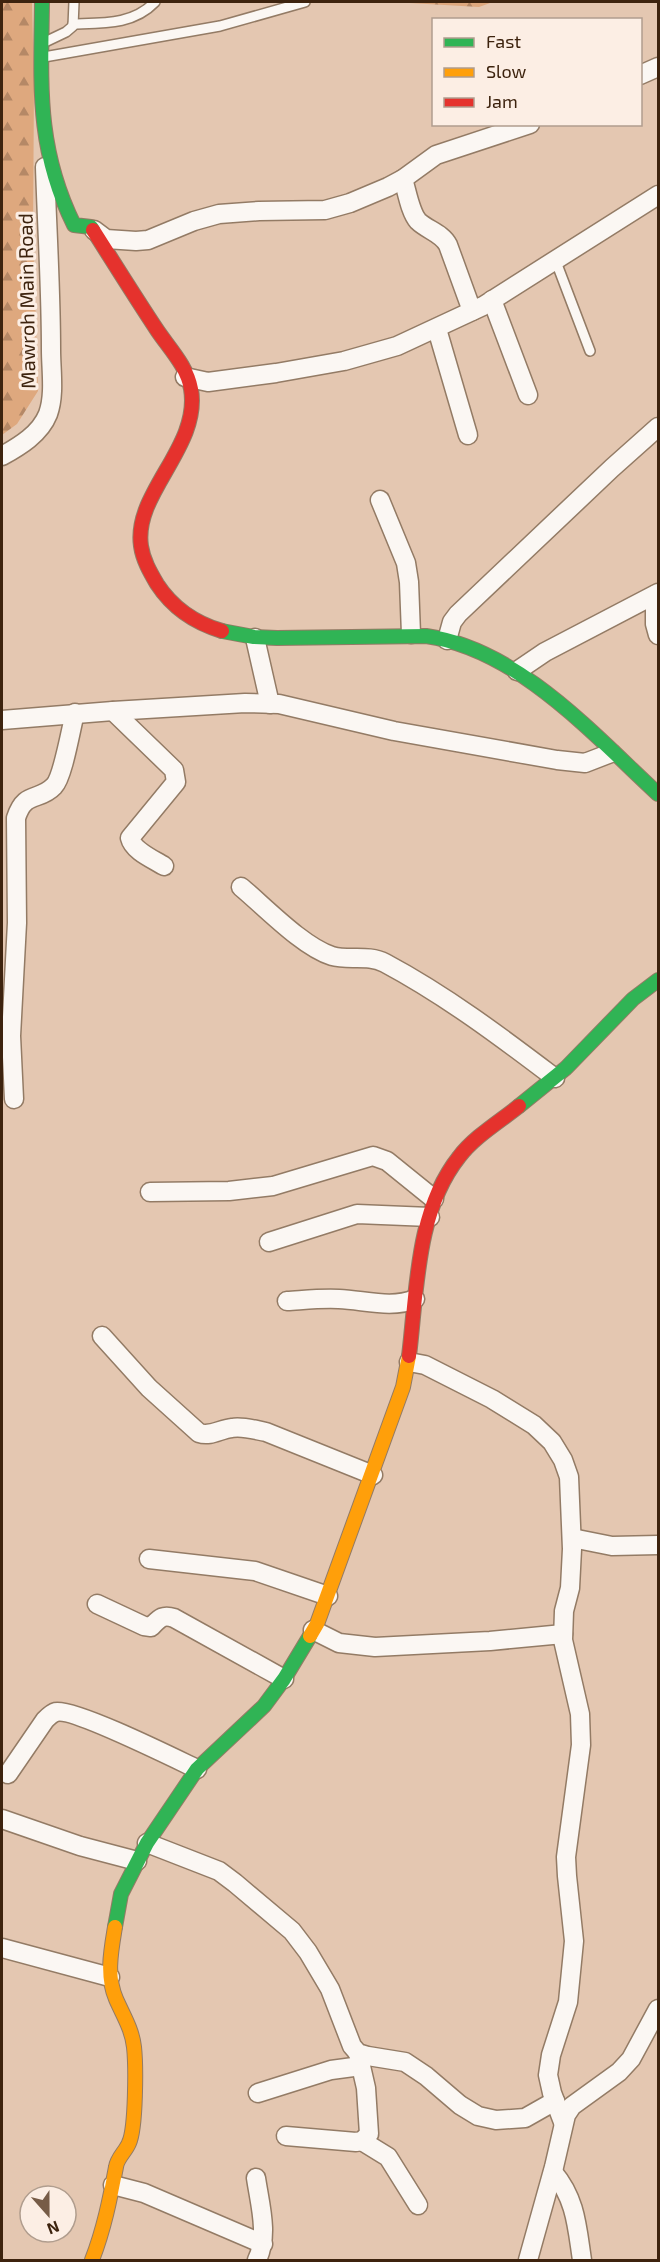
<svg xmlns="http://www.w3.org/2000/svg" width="660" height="2262" font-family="'Exo 2',sans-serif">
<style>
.forest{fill:url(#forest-firs)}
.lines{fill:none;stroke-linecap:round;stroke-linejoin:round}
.lane-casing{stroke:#937b65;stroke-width:12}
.street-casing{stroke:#937b65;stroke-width:21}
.fast-casing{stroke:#937b65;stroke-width:16}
.slow-casing{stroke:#937b65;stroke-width:16}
.jam-casing{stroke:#937b65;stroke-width:16}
.lane{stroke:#fbf7f3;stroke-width:9}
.street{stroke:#fbf7f3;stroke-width:18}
.fast{stroke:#30b455;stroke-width:14}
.slow{stroke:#ff9f0a;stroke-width:14}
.jam{stroke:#e5322d;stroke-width:14}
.labels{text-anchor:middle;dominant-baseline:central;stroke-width:6;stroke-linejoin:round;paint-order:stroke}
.street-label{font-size:20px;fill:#3d230e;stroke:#fceee4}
</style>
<defs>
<pattern id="forest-firs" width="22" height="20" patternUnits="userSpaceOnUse" patternTransform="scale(1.5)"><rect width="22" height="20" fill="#dea87e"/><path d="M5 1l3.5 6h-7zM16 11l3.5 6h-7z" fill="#b58866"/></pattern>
</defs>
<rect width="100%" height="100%" fill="#e4c7b1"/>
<!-- forest -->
<g class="forest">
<polygon points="2,2 32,2 34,84 33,236 38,391 17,424 2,435"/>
<polygon points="392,2 493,2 479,7"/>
</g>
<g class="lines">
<!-- lane casing -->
<g class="lane-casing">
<g id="lane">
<path d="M73,24C103,23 133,25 155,2"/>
<polyline points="45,42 66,32 73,26 74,2"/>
<polyline points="44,57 220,26 305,2"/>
<polyline points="555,259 590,351"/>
</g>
</g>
<!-- street casing -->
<g class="street-casing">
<g id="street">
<polyline points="640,75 658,67"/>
<path d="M403,179C407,191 410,212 418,221C427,230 442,233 448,245L472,311"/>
<polyline points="94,230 106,239 136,241 148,240 194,221 219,214 259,211 325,210 350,203 388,187 403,179 436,155 530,124"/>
<polyline points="492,300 528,395"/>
<polyline points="437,329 468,435"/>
<polyline points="185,377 208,382 276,373 344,361 397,346 483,306 658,195"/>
<path d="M2,456C20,446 40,434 48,414C55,395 51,370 51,350C51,289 47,228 45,167"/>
<polyline points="380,500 406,563 409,582 411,634"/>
<polyline points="655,595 655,624 658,635"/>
<polyline points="255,638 270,704"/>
<polyline points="447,640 452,622 458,614 612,468 658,427"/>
<polyline points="517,671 545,652 658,593"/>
<path d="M113,711L174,770L176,782L130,838C133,851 153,859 164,866"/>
<polyline points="2,720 113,711 245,703 279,704 394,731 557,760 585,763 611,753"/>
<path d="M241,887C265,907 303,947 332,956C349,961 368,954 385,963C445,995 501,1037 555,1078"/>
<path d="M14,1099L11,1036L17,923L16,818C25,790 39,802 54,786C63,777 71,728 75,713"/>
<polyline points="150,1192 229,1191 273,1186 373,1156 387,1161 434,1199"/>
<polyline points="269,1242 357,1214 430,1217"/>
<path d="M287,1301C304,1300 322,1298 339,1299C364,1300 392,1309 415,1299"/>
<path d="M102,1336L149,1388L199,1433C211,1437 220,1429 232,1428C243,1426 255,1430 266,1432L373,1475"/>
<polyline points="409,1362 425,1365 492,1399 534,1425 552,1442 563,1460 569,1477 572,1549 570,1588 564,1611 563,1640 580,1714 581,1745 566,1857 567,1876 574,1941 568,2002 551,2055 548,2075 552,2093 563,2122"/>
<polyline points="572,1538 612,1546 658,1545"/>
<polyline points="149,1559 255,1571 328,1596"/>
<path d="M97,1604L144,1626L151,1627C159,1619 162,1614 174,1618L284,1679"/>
<polyline points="313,1630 339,1643 375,1647 490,1641 563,1634"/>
<path d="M8,1774L45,1720C48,1717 52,1713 56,1712C73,1708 176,1759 197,1769"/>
<polyline points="2,1819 80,1846 137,1861"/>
<polyline points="147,1843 219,1871 235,1883 292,1931 308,1952 330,1989 352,2046 358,2053 368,2056 405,2062 426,2076 460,2105 478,2116 496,2120 525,2118 555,2101"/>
<polyline points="2,1948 110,1977"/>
<polyline points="258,2093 331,2070 361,2066"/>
<polyline points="286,2136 356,2142 362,2141 369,2134 366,2088 358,2053"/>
<polyline points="362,2141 388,2157 418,2205"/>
<path d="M553,2172C576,2199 577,2227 582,2260"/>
<path d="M256,2178C260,2205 269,2235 257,2260"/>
<polyline points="113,2185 144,2193 263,2244"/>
<polyline points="528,2260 554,2167 566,2115 572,2106 619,2072 631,2059 658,2009"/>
</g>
</g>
<!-- fast casing -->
<g class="fast-casing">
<g id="fast">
<path d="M42,2C41,85 36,148 74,225L91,227L93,230"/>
<path d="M222,631L254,637L277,638L426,636C518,649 593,734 658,794"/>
<polyline points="519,1106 566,1068 633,999 658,980"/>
<polyline points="115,1927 121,1894 147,1843 197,1769 264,1706 284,1679 310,1636"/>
</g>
</g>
<!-- slow casing -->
<g class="slow-casing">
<g id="slow">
<polyline points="310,1636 317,1624 403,1387 409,1356"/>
<path d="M92,2260C104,2229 110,2199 116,2167C117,2158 126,2151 129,2143C136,2128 136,2065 134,2047C132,2029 123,2015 116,1999C106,1976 111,1951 115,1927"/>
</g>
</g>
<!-- jam casing -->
<g class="jam-casing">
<g id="jam">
<path d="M93,230C114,263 135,297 157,330C169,348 187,366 191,389C201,447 133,493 141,546C143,560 150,572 157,584C172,607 195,623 222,631"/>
<path d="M409,1356C417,1291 416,1211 459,1157C474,1137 499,1122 519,1106"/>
</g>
</g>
<!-- lane -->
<use href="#lane" class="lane"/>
<!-- street -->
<use href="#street" class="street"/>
<!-- fast -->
<use href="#fast" class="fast"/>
<!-- slow -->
<use href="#slow" class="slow"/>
<!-- jam -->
<use href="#jam" class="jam"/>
</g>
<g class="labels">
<!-- street labels -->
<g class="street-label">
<text transform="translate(26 301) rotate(-91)">Mawroh Main Road</text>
</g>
</g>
<!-- border -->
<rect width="660" height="2262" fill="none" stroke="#3d230e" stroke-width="6"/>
<!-- legend -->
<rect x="432" y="18" width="210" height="108" fill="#fceee4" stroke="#b09d8e" stroke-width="1.5"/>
<rect x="444" y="38" width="30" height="9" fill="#30b455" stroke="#b09d8e" stroke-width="1.5"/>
<text x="486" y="48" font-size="18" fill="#3d230e">Fast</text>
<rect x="444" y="68" width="30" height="9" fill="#ff9f0a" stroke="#b09d8e" stroke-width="1.5"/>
<text x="486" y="78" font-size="18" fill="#3d230e">Slow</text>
<rect x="444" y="98" width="30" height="9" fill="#e5322d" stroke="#b09d8e" stroke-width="1.5"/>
<text x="486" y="108" font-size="18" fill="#3d230e">Jam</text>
<!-- north arrow -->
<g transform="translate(48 2214) rotate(159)"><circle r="28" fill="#fceee4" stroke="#b09d8e" stroke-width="1.5"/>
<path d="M0-4.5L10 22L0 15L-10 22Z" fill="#775c47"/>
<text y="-9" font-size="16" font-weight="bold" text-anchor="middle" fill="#3d230e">N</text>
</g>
</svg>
